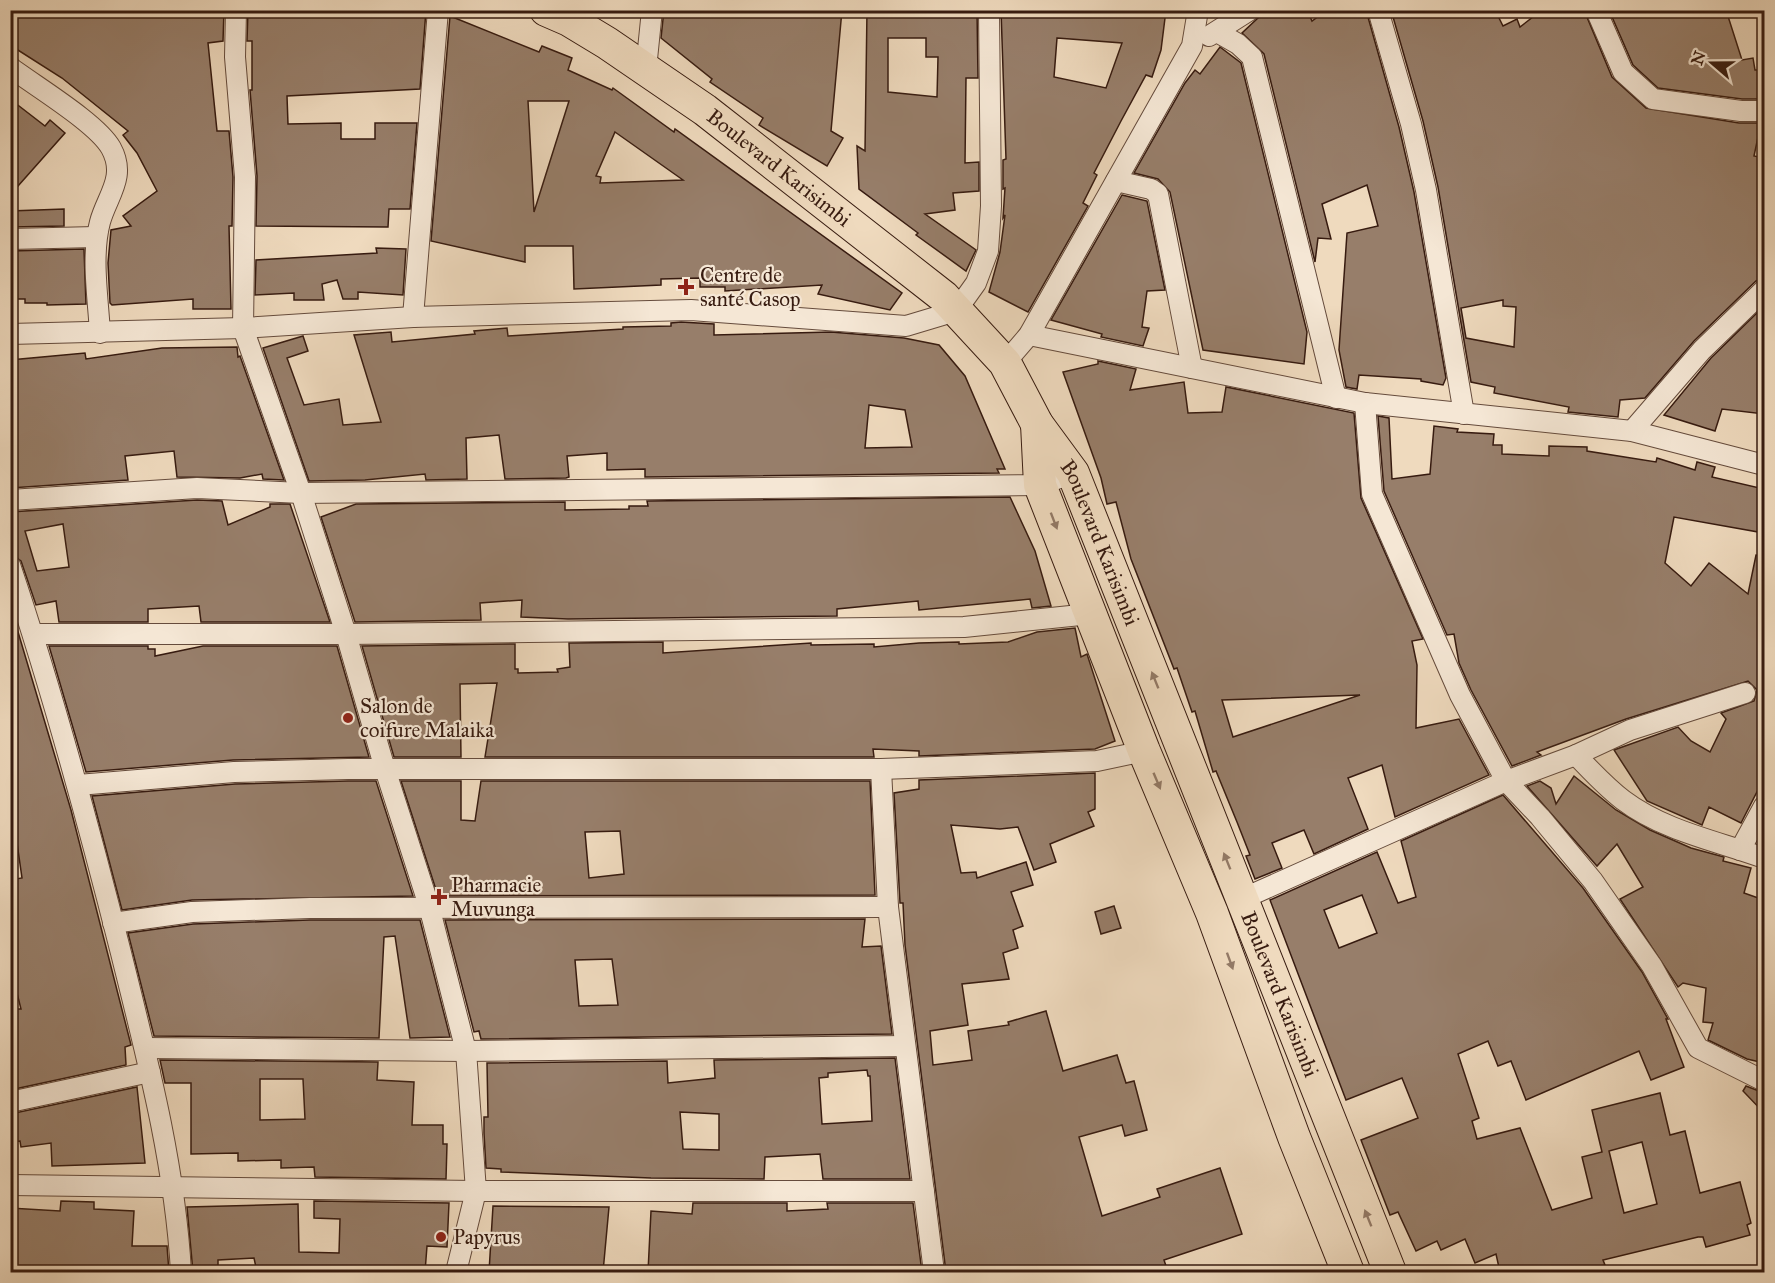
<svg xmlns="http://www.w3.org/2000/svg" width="1775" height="1283" font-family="'IM FELL Great Primer',serif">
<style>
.building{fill:#977e6a;stroke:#371b10;stroke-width:1.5;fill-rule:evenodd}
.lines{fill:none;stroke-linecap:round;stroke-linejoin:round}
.street-casing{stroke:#654b3c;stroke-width:22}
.primary-casing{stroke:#371b10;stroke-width:34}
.street{stroke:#f5e7d5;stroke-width:20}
.primary{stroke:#efdabe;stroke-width:32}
.oneway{fill:#937a67}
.poi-dot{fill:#8f2418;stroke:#f5e7d5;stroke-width:2}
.labels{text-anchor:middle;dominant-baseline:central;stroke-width:4.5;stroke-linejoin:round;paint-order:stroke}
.street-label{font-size:21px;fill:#371b10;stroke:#f5e7d5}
.poi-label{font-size:21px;fill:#371b10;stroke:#f5e7d5;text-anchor:start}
</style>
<rect width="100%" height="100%" fill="#efdabe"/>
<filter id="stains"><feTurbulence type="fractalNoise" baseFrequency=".00333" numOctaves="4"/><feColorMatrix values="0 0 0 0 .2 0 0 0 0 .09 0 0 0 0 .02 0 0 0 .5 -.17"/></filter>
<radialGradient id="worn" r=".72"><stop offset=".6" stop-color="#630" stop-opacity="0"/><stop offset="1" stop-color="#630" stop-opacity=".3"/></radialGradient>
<!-- building -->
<g class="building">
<polygon points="10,10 224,10 223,41 208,43 217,131 229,131 233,177 232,226 229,226 231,309 193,309 193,299 112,305 110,303 108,263 111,230 131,226 123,216 157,191 137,153 123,135 128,131 62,78 10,45"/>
<polygon points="248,10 426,10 420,89 287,96 288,124 341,123 341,139 375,139 375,123 417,123 410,209 389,209 388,227 256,226 257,176 250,90 252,90 252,41 247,41"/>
<polygon points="664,10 842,10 831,131 843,138 827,166 759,125 763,118 710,82 712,79 661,38"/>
<path d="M867,10H916V14H950V10H977L978,78H966L965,163L979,162V191L953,193L955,210L925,214L976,250L966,271L916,235L918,233L859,189L857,146L865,151ZM888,38H926V57H938L937,97L888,92Z"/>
<path d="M1001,10H1166L1161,50L1152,77L1146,75L1121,121L1094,173L1097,175L1083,203L1088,206L1028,312L989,292L1000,252L1005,215L1003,218L1005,188L1003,189V160L1006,159ZM1057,38L1122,43L1106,88L1054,77Z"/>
<polygon points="1262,10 1307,10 1312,21 1327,10 1366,10 1399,127 1414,192 1446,378 1443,385 1421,381 1421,379 1359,375 1357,389 1346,387 1339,350 1347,233 1378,226 1367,185 1322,204 1331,239 1318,238 1315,262 1264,54 1242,33 1260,16"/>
<path d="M1391,10H1495L1503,26L1517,19L1520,27L1542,10H1584L1612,77L1646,108L1739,123H1761L1754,156L1764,158V278L1756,281L1694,341L1645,398L1620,400L1618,417L1568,412L1569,407L1494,393L1495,387L1471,382L1438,187L1423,121ZM1503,300V306L1516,307L1514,347L1466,338L1461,308Z"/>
<polygon points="1609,10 1726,10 1742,60 1753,58 1755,70 1764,70 1764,99 1742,99 1658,88 1633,65"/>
<path d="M450,16L539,52L542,46L572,58L568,70L612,90L613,88L674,132L675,129L902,293L890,310L818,294L822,285L725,291V287H700V278L661,279V285L574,289L573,246H525V262L431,241ZM528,101H569L534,212ZM615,132L683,180L600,183L601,177L596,176Z"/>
<polygon points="1220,47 1241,63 1307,332 1304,364 1203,350 1170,192 1158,179 1134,173 1185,83 1195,70 1200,74"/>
<polygon points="10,99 45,126 50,120 65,133 10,195"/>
<polygon points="1122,195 1147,201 1165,290 1147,291 1142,327 1149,328 1143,346 1101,337 1102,334 1051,320"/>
<polygon points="64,209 64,226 10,227 10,211"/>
<polygon points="376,248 406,249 403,295 358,292 358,299 343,299 337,280 322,284 324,300 294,300 294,293 255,295 256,260 377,253"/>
<polygon points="84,249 86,304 47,305 47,303 25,303 25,299 14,299 11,251"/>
<polygon points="1764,306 1764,414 1722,409 1715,431 1664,415 1711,358"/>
<path d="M681,322L714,324V335L831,332L904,338L939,345L965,376L1005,469H997L999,473L645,477V469L607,470V453L567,456L569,477L566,478L505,479L499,435L466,438L467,479L426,480L425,474L365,480L309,481L263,348L303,336L308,351L287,358L304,405L339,399L343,425L381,422L354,335L391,332L392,342L475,334L474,331L507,328L508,336L623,329V327L671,326V323ZM869,405L905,410L912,447L865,448Z"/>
<polygon points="237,347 238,357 240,356 284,480 263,479 262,474 240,478 177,477 174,451 125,456 128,480 10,488 10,360 85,353 86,359 162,348"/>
<path d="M1098,361L1136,369L1130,390L1184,382L1188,413L1222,412L1226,387L1354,413L1361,498L1423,639L1412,641L1417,665L1416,728L1459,719L1489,775L1395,817L1382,765L1348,778L1368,829L1314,854L1304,830L1272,843L1282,868L1255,879L1246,856L1250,855L1237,822L1216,771L1213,772L1195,711L1192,712L1177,668L1174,669L1131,559L1116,502L1107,504L1101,478L1063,372L1098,364ZM1360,695L1233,737L1222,700Z"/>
<polygon points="1378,416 1389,418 1392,479 1430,474 1434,426 1458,429 1457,432 1494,434 1493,445 1502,445 1502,454 1549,456 1549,446 1587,447 1587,451 1656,462 1657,458 1695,470 1697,462 1715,467 1712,477 1764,489 1764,533 1674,517 1665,563 1691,586 1709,563 1748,594 1756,555 1764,556 1764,778 1741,823 1709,807 1702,825 1647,801 1614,750 1678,727 1691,741 1710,752 1726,719 1721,713 1754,701 1757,690 1748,681 1626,719 1537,752 1541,755 1512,766 1471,690 1459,663 1454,634 1447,635 1384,491"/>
<polygon points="1010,497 1035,551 1051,606 1032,608 1030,599 919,610 918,601 837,609 837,616 568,619 521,617 522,600 480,603 481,620 355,622 321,517 356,504 565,502 565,510 629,509 629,506 648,506 647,501"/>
<path d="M197,500L222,501L228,525L270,507V504H290L330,622H201L199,606L148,609V622H59L56,601L36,605L21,561L10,553V512ZM63,524L69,567L37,571L25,531Z"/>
<polygon points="10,605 71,810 131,1045 125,1047 126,1065 10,1090 10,1009 21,1009 12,973 17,972 10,949 10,917 15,916 10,880 22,878 17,843 10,844"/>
<polygon points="1075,628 1081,657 1087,654 1115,741 1095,749 919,756 919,751 873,749 874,757 485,757 497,683 460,684 461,757 394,757 362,646 515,644 515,669 518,669 518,673 558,672 557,669 570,667 569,643 663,642 663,653 811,643 811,645 874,644 874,647 919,643 959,642 959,644 1008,642 1037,632"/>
<polygon points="49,646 148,646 148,649 155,649 155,656 203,646 337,646 369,757 233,760 86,772"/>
<polygon points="1095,773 1095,809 1088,812 1094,826 1050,844 1056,862 1034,870 1018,827 1000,829 951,825 961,873 976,872 977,878 1026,862 1033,885 1011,892 1023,926 1013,930 1018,948 1003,953 1009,979 962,984 968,1025 930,1031 933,1065 972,1060 968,1031 1009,1025 1008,1022 1046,1011 1063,1071 1117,1055 1126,1083 1134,1081 1147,1130 1125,1136 1122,1125 1079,1137 1102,1216 1160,1197 1157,1189 1220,1168 1242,1234 1164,1260 1168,1272 946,1272 905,945 903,903 900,903 894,793 919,789 919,780"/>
<polygon points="1574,776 1616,810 1650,830 1691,848 1724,857 1723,861 1751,868 1744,893 1764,900 1764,1068 1758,1065 1760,1062 1747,1059 1708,1040 1713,1023 1703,1022 1706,988 1683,983 1678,987 1620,899 1643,887 1617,844 1597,866 1527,786 1540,781 1551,788 1556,804"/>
<polygon points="348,781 376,781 413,896 192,900 122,910 92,796 235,784"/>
<path d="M401,781H461V820L475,821L481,781H870L875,895L438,896ZM620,831L624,874L589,878L585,832Z"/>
<path d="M1503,795L1583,888L1642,972L1668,1019H1666L1684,1067L1651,1080L1639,1051L1526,1100L1511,1061L1498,1066L1488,1041L1458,1054L1479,1118L1472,1121L1477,1139L1520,1128L1552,1210L1592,1198L1582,1157L1602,1152L1592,1110L1660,1093L1670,1135L1685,1131L1700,1193L1740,1182L1751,1223L1747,1225L1750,1235L1706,1247L1703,1237H1698L1603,1260L1605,1265L1578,1272H1500L1496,1254L1475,1263L1465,1239L1441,1250L1437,1241L1416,1251L1398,1212L1390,1215L1361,1140L1418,1118L1402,1078L1346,1100L1270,900L1377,852L1398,903L1416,897L1401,841ZM1362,895L1377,933L1339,948L1324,910ZM1642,1142L1657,1204L1624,1213L1609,1151Z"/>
<polygon points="1114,906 1121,928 1101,934 1095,912"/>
<path d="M865,919L862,947L881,946L892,1034L481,1039L479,1031L474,1032L445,920ZM612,959L618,1005L579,1006L575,960Z"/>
<polygon points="310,920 420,920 450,1037 410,1038 395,936 384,937 379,1038 154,1036 128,933 193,924"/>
<path d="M895,1058L910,1179H823L820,1154L765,1157L764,1179L651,1178L501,1172V1169L486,1168L484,1133V1117H488L487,1063L667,1061L668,1083L715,1078L714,1060ZM867,1070L868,1076H870L872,1121L822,1124L819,1078L828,1077V1073ZM680,1112L719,1114V1150L683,1149Z"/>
<path d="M160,1060L378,1062L377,1080L414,1082L412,1125H443V1144H447L446,1179L315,1177L314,1167L281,1168V1160L238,1161V1153L191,1154V1083H165ZM260,1079H303L305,1119L260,1120Z"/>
<polygon points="1746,1086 1764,1093 1764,1113 1743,1091"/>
<polygon points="137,1087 145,1163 52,1166 51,1143 21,1147 20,1141 10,1142 10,1114"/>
<polygon points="61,1201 94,1202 94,1209 134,1211 132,1246 167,1246 169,1272 96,1272 96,1270 56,1268 56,1272 10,1272 10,1208 60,1211"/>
<polygon points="314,1201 449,1203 447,1247 427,1246 425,1272 257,1272 254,1258 218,1260 218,1272 193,1272 187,1207 298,1204 299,1252 339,1253 340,1219 314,1218"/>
<polygon points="693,1203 787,1203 787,1211 828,1209 827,1203 913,1203 922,1272 788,1272 787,1269 717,1267 717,1270 708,1270 708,1272 648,1272 651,1211 692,1214"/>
<polygon points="493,1206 609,1207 603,1272 489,1272"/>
</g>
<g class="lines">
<!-- street casing -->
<g class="street-casing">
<g id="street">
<polyline points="236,10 235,57 245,177 243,328 301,493 346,634 385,769 429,906 466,1051 476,1191 456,1272"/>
<polyline points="1378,10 1411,124 1426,190 1464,414"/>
<polyline points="1596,10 1623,72 1653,99 1741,111 1764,111"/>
<polyline points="1217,32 1238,44 1252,57 1336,398"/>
<polyline points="1209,36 1250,10"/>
<path d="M10,67C35,86 97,123 111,148C127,177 107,196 100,222C91,256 98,297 100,333"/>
<polyline points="646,69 652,10"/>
<polyline points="1116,181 1151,189 1158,194 1192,368"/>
<polyline points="10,239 96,237"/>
<polyline points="413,317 438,10"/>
<polyline points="10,334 243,328 413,317 691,310 906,326 956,311 976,283 988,251 991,206 989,10"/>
<polyline points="1029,335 1365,403 1632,431 1764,465"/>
<polyline points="1005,363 1029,335 1192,46 1198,10"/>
<polyline points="1365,403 1372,494 1460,695 1506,781 1540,817 1593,881 1652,966 1698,1048 1764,1081"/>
<polyline points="1632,431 1702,350 1764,290"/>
<polyline points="10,500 197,488 301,493 1040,485 1073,473"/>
<path d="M10,565C53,693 88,822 121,953C147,1058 175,1164 181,1272"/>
<polyline points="33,634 346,634 964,627 1090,614"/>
<path d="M1576,755C1591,771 1606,787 1623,800C1664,831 1717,841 1764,858"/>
<polyline points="881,769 888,907 934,1272"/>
<polyline points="78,785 234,772 348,769 881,769 1097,761 1144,751"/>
<polyline points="1740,850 1764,806"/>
<polyline points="1242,899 1506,781 1576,755 1630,730 1745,693"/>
<polyline points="113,923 192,912 310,908 888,907"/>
<polyline points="145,1048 466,1051 905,1046"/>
<polyline points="10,1102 150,1072"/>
<polyline points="10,1185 476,1191 924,1191"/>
</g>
</g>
<!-- primary casing -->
<g class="primary-casing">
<g id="primary">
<path id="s1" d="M546,10L569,20L607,43L705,110L944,297L1005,363L1037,424L1073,473L1390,1272"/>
<polyline points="1037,424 1040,485 1144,751 1212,913 1294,1137 1348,1272"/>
</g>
</g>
<!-- street -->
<use href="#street" class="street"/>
<!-- primary -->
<use href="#primary" class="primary"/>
</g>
<!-- one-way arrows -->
<defs><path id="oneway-solid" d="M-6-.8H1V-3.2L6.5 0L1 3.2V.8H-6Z" transform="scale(1.5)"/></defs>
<g class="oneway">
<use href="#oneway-solid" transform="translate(1054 521) rotate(69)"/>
<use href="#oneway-solid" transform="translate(1155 680) rotate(-112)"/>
<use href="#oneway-solid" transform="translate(1157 781) rotate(67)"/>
<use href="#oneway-solid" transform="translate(1227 861) rotate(-112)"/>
<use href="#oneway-solid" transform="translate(1230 961) rotate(70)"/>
<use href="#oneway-solid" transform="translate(1368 1218) rotate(-112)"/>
</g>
<!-- markers -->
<g class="poi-dot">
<path d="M683 278h6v6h6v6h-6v6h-6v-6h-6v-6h6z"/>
<circle cx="348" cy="718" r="6"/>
<path d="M436 888h6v6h6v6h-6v6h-6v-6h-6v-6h6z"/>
<circle cx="441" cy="1237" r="6"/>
</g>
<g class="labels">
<!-- street labels -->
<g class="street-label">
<text stroke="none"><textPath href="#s1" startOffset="282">Boulevard Karisimbi</textPath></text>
<text stroke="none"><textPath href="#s1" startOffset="786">Boulevard Karisimbi</textPath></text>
<text stroke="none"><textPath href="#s1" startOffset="1272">Boulevard Karisimbi</textPath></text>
</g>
<!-- poi labels -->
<g class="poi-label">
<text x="700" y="275">Centre de<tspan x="700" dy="24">santé Casop</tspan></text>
<text x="360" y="706">Salon de<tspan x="360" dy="24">coifure Malaika</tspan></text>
<text x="451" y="885">Pharmacie<tspan x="451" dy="24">Muvunga</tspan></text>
<text x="453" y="1237">Papyrus</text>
</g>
</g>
<!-- margin -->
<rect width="1775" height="1283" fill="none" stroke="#efdabe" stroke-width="36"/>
<rect x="12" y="12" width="1751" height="1259" fill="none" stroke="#371b10" stroke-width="3"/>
<rect x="18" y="18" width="1739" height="1247" fill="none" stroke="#371b10" stroke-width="1.5"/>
<!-- north arrow -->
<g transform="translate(1712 63) rotate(290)" stroke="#f5e7d5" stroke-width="4.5" paint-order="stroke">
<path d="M0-4.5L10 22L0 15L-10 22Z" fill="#371b10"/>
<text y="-9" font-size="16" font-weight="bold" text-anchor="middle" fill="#371b10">N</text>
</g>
<rect width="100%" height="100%" filter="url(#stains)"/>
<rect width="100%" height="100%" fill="url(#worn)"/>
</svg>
